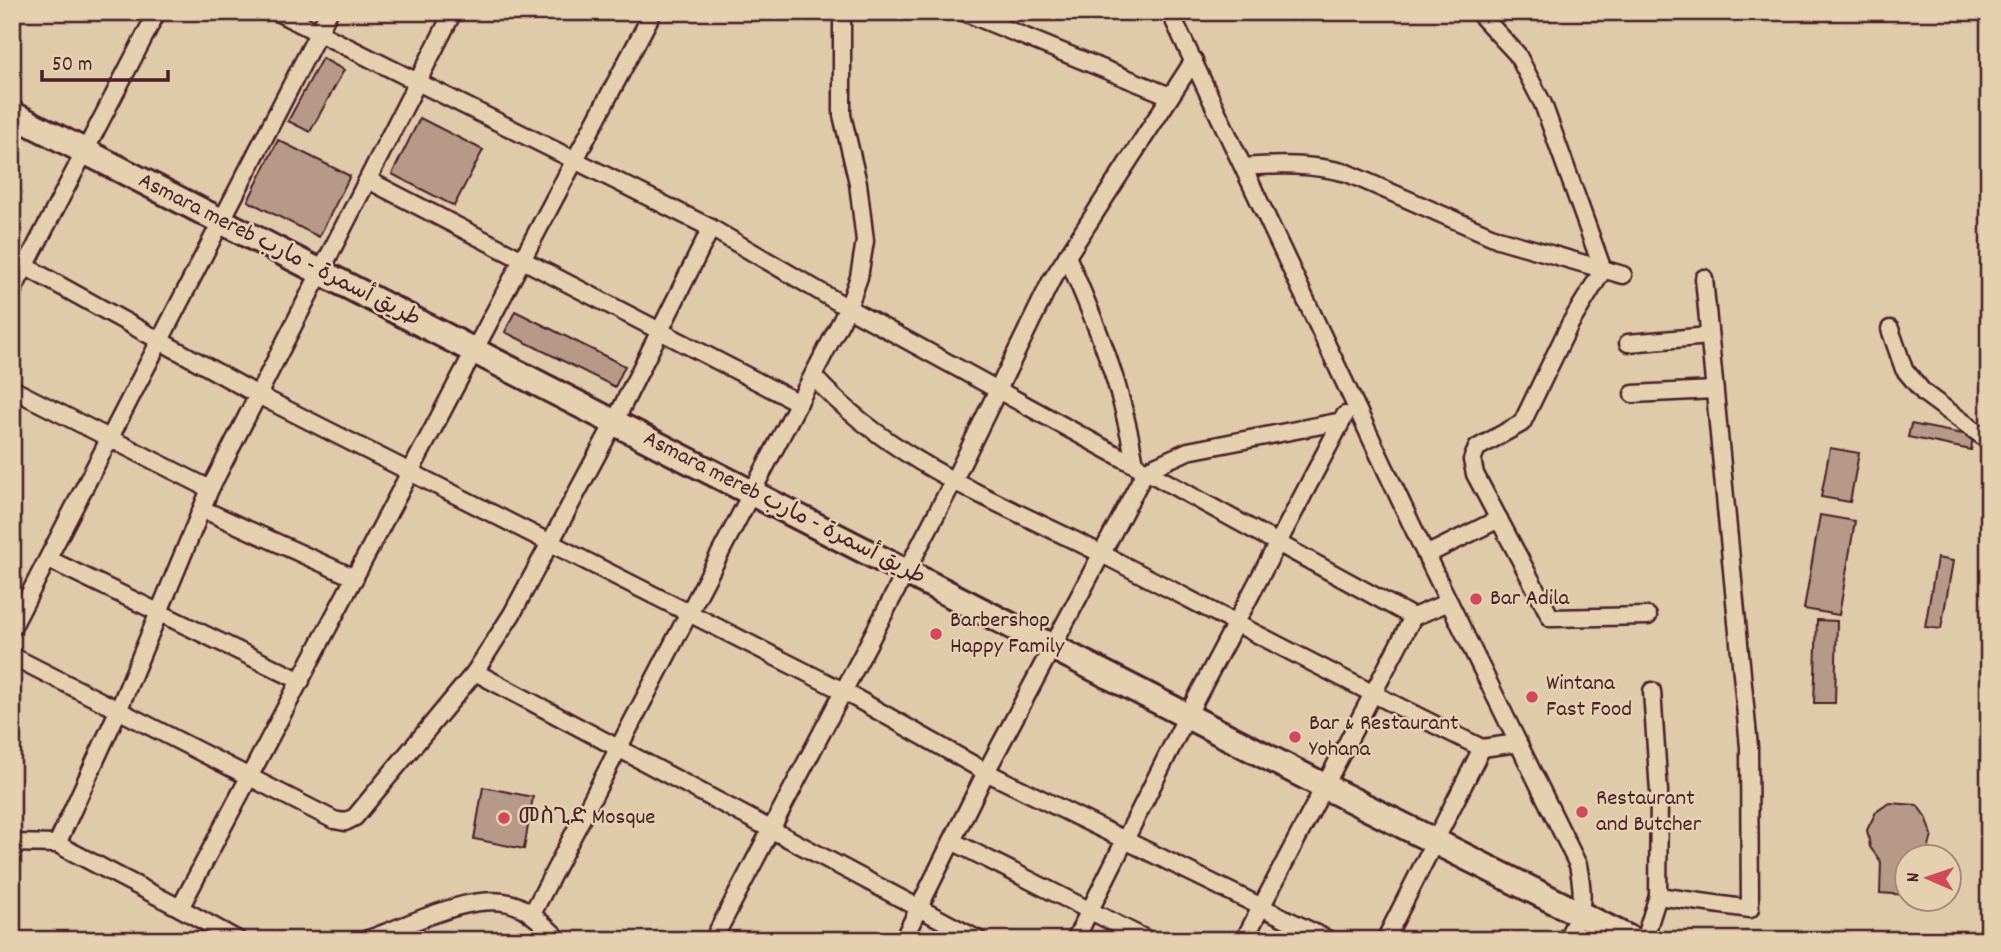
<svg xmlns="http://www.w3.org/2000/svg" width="2001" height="952" font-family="Dekko,'Playpen Sans Arabic','Noto Sans Ethiopic',sans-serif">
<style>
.building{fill:#b69987;stroke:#4a1f2b;stroke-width:2}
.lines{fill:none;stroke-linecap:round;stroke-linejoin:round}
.minor-casing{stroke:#4a1f2b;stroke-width:21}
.trunk-casing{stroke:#4a1f2b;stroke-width:30}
.minor{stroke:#e5d1af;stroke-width:16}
.trunk{stroke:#e5d1af;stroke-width:24}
.poi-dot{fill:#d1495b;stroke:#e5d1af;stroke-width:2.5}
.labels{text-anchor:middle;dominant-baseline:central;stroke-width:5;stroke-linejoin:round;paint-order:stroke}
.street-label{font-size:23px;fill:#4a1f2b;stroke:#e5d1af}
.poi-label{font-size:23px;fill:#4a1f2b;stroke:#e5d1af;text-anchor:start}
</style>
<rect width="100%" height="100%" fill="#dfcaaa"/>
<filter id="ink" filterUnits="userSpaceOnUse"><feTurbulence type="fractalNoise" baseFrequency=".0143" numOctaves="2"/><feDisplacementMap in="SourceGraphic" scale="14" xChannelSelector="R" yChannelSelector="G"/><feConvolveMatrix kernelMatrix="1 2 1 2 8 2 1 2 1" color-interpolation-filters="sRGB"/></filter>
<g filter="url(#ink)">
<!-- building -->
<g class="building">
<polygon points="322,58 344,70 310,132 288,121"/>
<polygon points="420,118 483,150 454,206 392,174"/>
<polygon points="278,140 350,176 319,237 248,201"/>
<polygon points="515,311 625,366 615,387 505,332"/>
<polygon points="1911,424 1973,436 1971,450 1908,437"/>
<polygon points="1830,448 1859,453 1850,502 1821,497"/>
<polygon points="1820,515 1855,521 1839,615 1804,609"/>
<polygon points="1937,558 1953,561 1941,629 1925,627"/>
<polygon points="1817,620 1837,621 1835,703 1814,703"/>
<polygon points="483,787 533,797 524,849 474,839"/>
<polygon points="1889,803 1917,805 1927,819 1932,835 1928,851 1920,858 1906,858 1906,895 1880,893 1881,862 1870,847 1867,830 1876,812"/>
</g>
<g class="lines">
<!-- minor casing -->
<g class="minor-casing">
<g id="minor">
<polyline points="277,12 711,228 848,308 1413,617"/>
<polyline points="964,12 1170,96"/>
<path d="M1170,12L1426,555L1578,865C1585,899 1583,910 1566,940"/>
<polyline points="1478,12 1517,54 1543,104 1603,270 1570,324 1522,423 1477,448 1472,460 1475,474 1551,618 1648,616"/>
<path d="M1244,167C1280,164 1312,164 1347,173L1498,239L1623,275"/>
<polyline points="368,180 799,403"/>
<path d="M1067,256C1098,328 1122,385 1135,464"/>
<polyline points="12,259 258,395 843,691 986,772 1329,940"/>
<polyline points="12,292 157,12"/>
<polyline points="1890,329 1904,369 1924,393 1989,441"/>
<polyline points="1628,343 1709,336"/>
<path d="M813,376C892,463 1002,503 1104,555C1230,620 1355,686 1482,748L1518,743"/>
<polyline points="12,389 210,489"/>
<polyline points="1633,394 1714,390"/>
<polyline points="202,509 355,578"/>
<polyline points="1426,555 1499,519"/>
<polyline points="48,559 301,681"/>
<polyline points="12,628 329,12"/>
<polyline points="12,656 334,820 345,822 355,817 475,672 512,614 614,423 711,228"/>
<polyline points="475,672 979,940"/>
<polyline points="952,841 1148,940"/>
<polyline points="12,843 57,844 180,908 653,12"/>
<polyline points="57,844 118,711 210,489 453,12"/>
<polyline points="1658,896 1750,909 1749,747 1704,278"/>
<polyline points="180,908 238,940"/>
<polyline points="532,914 848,308 859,277 865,241 858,183 842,115 842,12"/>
<path d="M365,940C408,927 480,885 522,908C536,916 548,929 560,940"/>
<polyline points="713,940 953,482 1051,281 1194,60"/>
<polyline points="903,940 986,772 1146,470 1188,451 1342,421"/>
<polyline points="1075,940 1187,716 1345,415"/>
<polyline points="1244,940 1413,617 1449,602"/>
<polyline points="1385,940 1482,748"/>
<polyline points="1644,940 1658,896 1659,792 1652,691"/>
</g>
</g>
<!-- trunk casing -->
<g class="trunk-casing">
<polyline id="trunk" points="12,114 1324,786 1632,940"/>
</g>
<!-- minor -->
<use href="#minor" class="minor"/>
<!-- trunk -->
<use href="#trunk" class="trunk"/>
</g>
</g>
<!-- markers -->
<g class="poi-dot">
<circle cx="1476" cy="599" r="7"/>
<circle cx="936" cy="634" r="7"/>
<circle cx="1532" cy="697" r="7"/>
<circle cx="1295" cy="737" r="7"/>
<circle cx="1582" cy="812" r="7"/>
<circle cx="504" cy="818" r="7"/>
</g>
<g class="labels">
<!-- street labels -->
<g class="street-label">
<text transform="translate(279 251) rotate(27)">Asmara mereb طريق أسمرة - مارب</text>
<text transform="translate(784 509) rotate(27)">Asmara mereb طريق أسمرة - مارب</text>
</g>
<!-- poi labels -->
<g class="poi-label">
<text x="1490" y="599">Bar Adila</text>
<text x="950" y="621">Barbershop<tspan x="950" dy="26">Happy Family</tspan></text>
<text x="1546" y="684">Wintana<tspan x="1546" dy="26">Fast Food</tspan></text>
<text x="1309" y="724">Bar &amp; Restaurant<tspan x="1309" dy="26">Yohana</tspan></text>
<text x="1596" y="799">Restaurant<tspan x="1596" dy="26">and Butcher</tspan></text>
<text x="518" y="818">መስጊድ Mosque</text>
</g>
</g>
<!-- margin -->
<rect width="2001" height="952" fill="none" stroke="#e5d1af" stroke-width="42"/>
<rect x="21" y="21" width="1959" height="910" fill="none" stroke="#4a1f2b" stroke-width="2.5" filter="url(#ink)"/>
<!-- north arrow -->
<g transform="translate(1928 878) rotate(272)"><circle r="33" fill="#e5d1af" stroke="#a78a7a" stroke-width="2"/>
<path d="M0-5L12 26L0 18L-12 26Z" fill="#d1495b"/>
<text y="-10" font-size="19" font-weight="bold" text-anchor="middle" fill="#4a1f2b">N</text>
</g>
<!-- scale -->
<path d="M42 70v10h126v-10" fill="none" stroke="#4a1f2b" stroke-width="3.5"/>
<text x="52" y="70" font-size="21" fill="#4a1f2b" stroke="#e5d1af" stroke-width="5" paint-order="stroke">50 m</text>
</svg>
